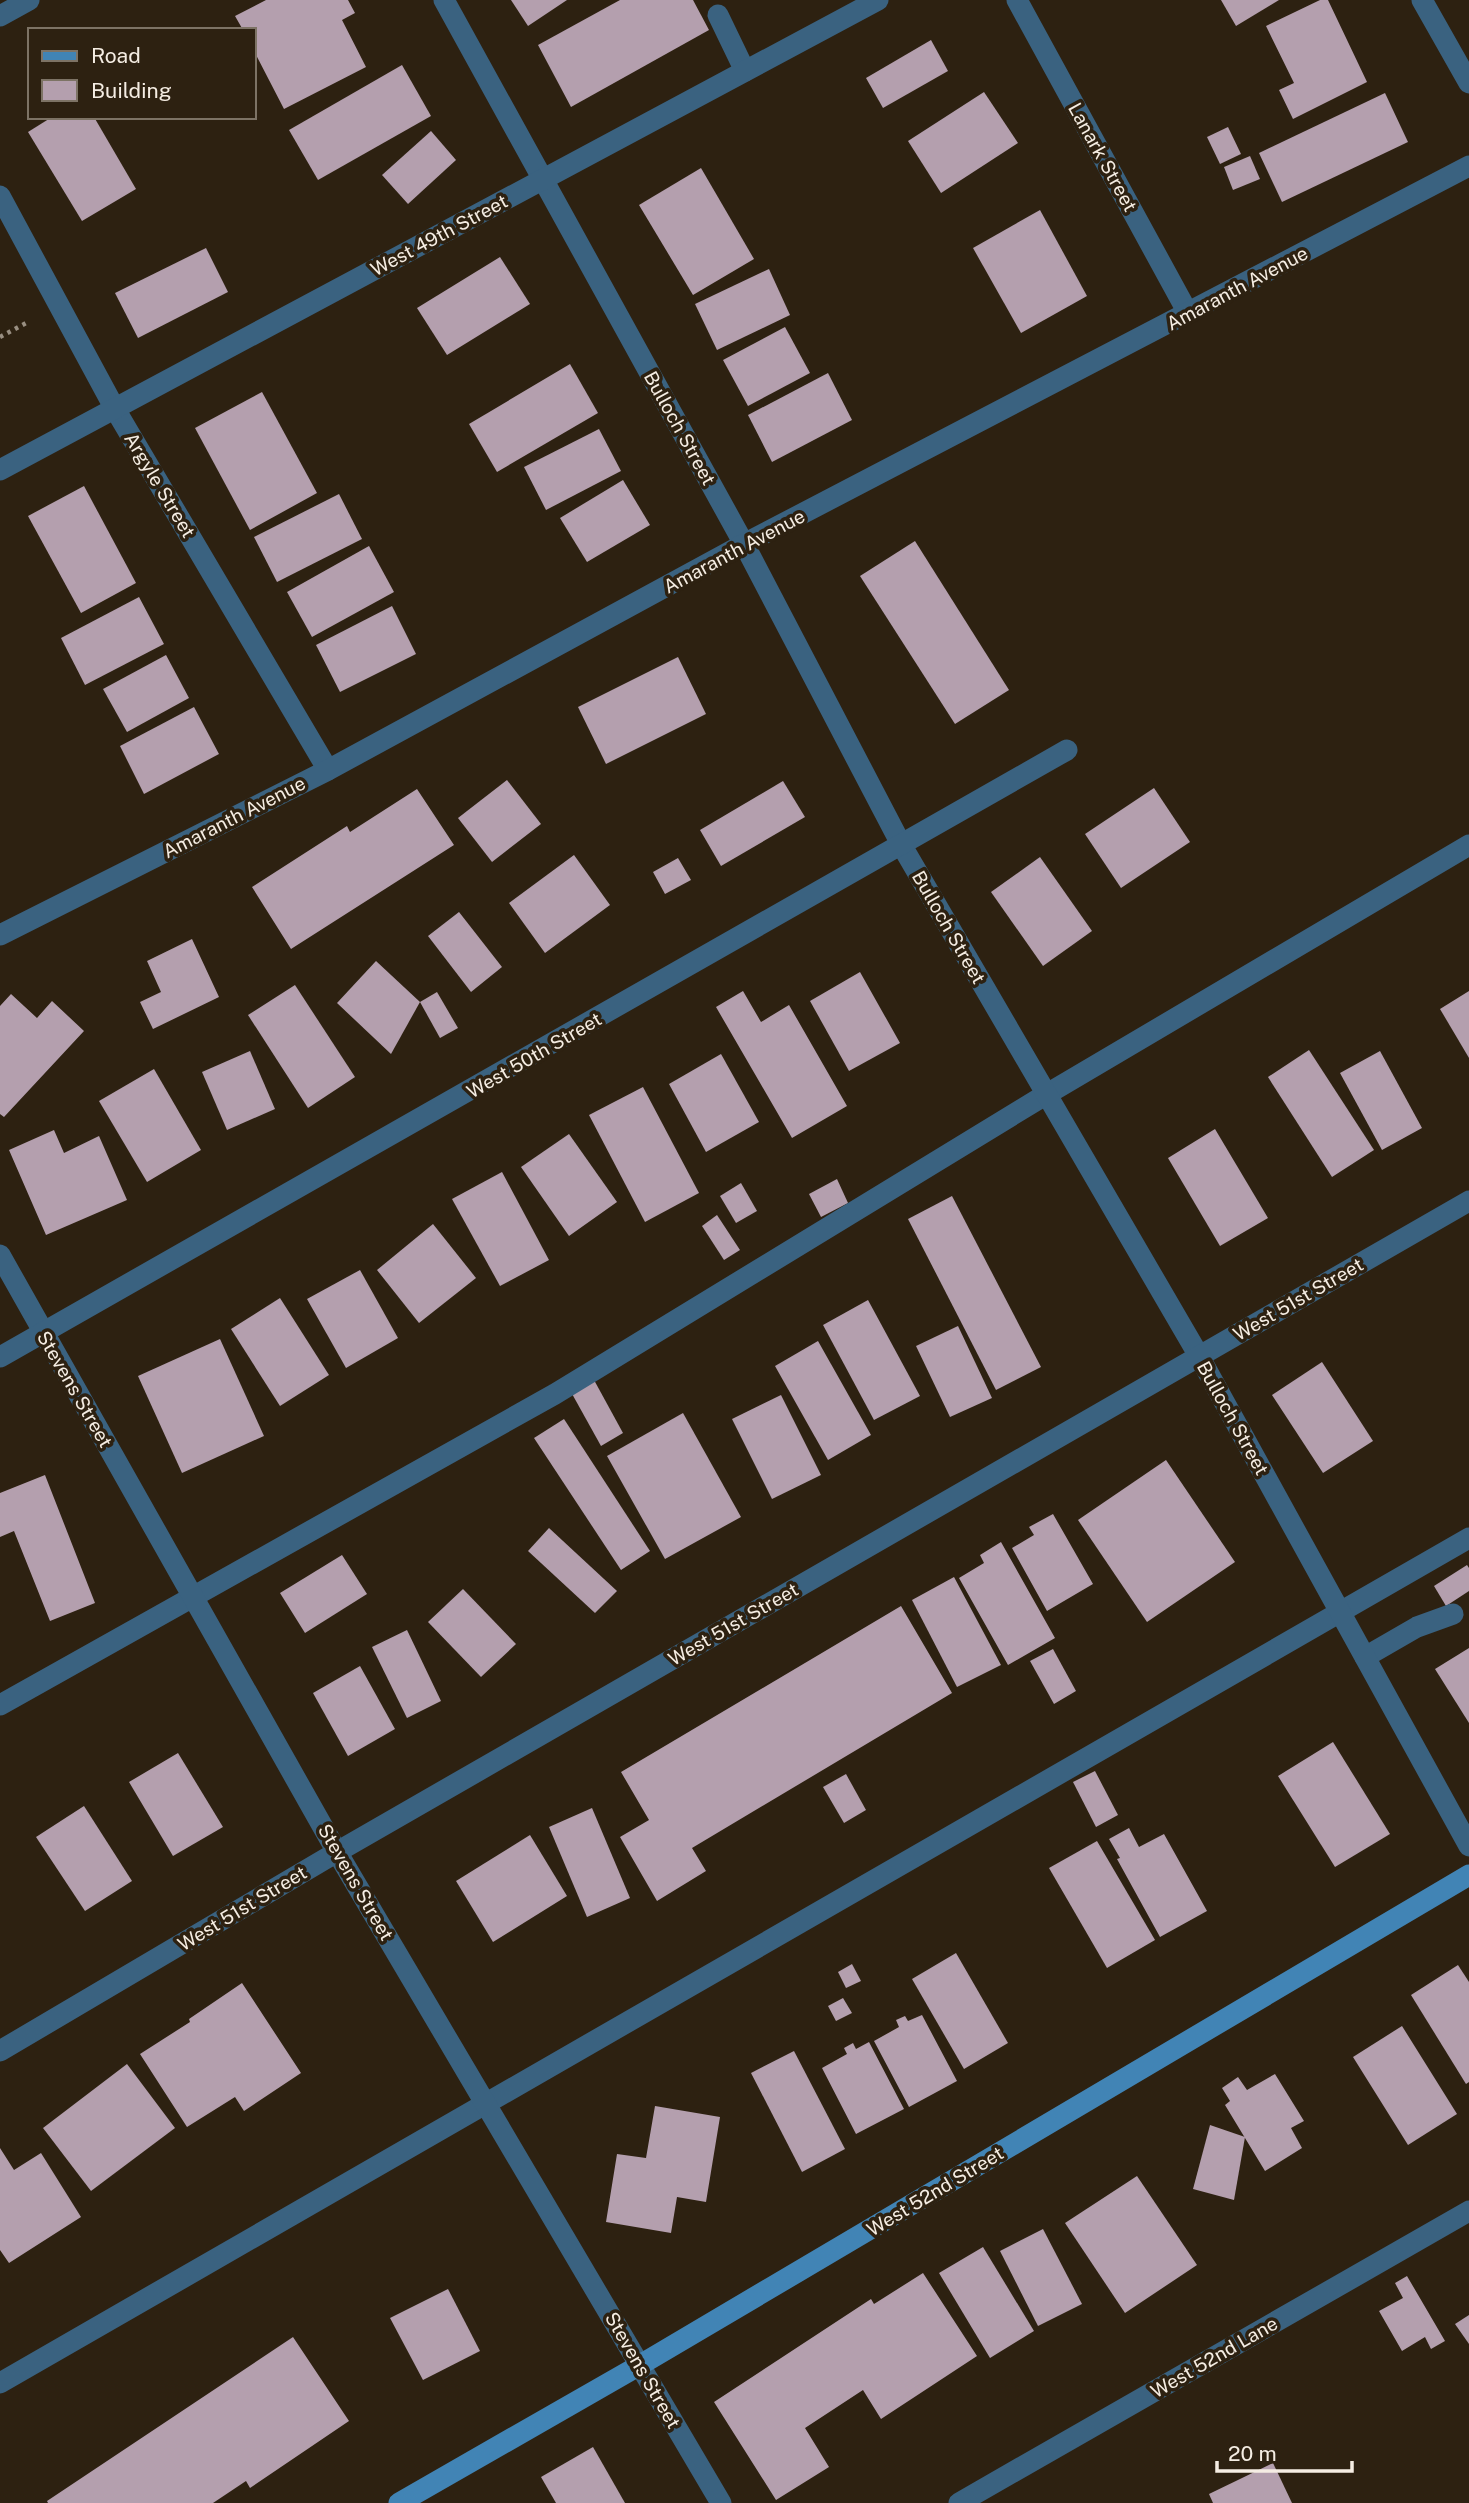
<svg xmlns="http://www.w3.org/2000/svg" width="1469" height="2503" font-family="'Public Sans',sans-serif">
<style>
.building{fill:#b49fae}
.lines{fill:none;stroke-linecap:round;stroke-linejoin:round}
.path{stroke:#998f82;stroke-width:4.5;stroke-dasharray:3.5 5;stroke-linecap:butt}
.lane{stroke:#3a6280;stroke-width:21}
.street{stroke:#3a6280;stroke-width:21}
.secondary{stroke:#4184b5;stroke-width:21}
.labels{text-anchor:middle;dominant-baseline:central;stroke-width:7;stroke-linejoin:round;paint-order:stroke}
.street-label{font-size:19px;fill:#f5ede3;stroke:#2d2111}
</style>
<rect width="100%" height="100%" fill="#2d2111"/>
<!-- building -->
<g class="building">
<polygon points="266,0 348,0 355,13 342,20 366,67 284,109 254,51 254,30 243,30 235,16"/>
<polygon points="511,0 567,0 528,26"/>
<polygon points="620,0 693,0 709,30 571,107 538,45"/>
<polygon points="1221,0 1279,0 1236,26"/>
<polygon points="1320,0 1328,0 1367,82 1293,119 1279,90 1294,83 1266,26"/>
<polygon points="931,40 948,71 883,108 866,78"/>
<polygon points="402,65 431,116 318,180 289,130"/>
<polygon points="984,92 1018,143 941,193 908,141"/>
<polygon points="1385,93 1408,142 1282,202 1259,153"/>
<polygon points="52,117 94,117 136,189 82,221 28,132"/>
<polygon points="1228,127 1241,154 1220,164 1207,137"/>
<polygon points="431,131 456,160 408,204 382,175"/>
<polygon points="1250,156 1260,179 1233,190 1224,167"/>
<polygon points="701,168 754,259 693,295 639,205"/>
<polygon points="1040,210 1087,296 1021,333 973,248"/>
<polygon points="206,248 228,292 138,338 115,293"/>
<polygon points="500,257 530,304 447,355 417,308"/>
<polygon points="769,269 790,315 717,350 695,304"/>
<polygon points="785,327 810,373 748,406 723,360"/>
<polygon points="570,364 598,413 497,472 469,424"/>
<polygon points="828,373 852,420 772,462 748,415"/>
<polygon points="262,392 317,493 250,530 195,428"/>
<polygon points="599,429 621,471 546,510 524,467"/>
<polygon points="623,480 650,525 587,562 560,518"/>
<polygon points="84,486 136,583 81,613 28,516"/>
<polygon points="339,494 362,539 277,582 254,537"/>
<polygon points="915,541 1009,690 955,724 860,576"/>
<polygon points="369,546 394,592 312,637 287,592"/>
<polygon points="139,597 164,644 85,685 61,638"/>
<polygon points="392,606 416,654 340,692 316,645"/>
<polygon points="166,655 189,698 127,732 103,689"/>
<polygon points="678,657 706,714 606,764 578,707"/>
<polygon points="194,707 219,754 144,794 120,746"/>
<polygon points="507,780 541,824 492,862 458,818"/>
<polygon points="783,781 805,817 721,866 700,830"/>
<polygon points="1154,788 1190,842 1121,888 1085,834"/>
<polygon points="417,789 454,845 291,949 252,887 347,826 350,832"/>
<polygon points="574,855 610,905 545,953 509,903"/>
<polygon points="1040,857 1092,931 1043,966 991,892"/>
<polygon points="678,858 691,880 665,894 653,872"/>
<polygon points="459,912 502,967 471,992 428,936"/>
<polygon points="192,939 219,997 153,1029 140,1002 161,992 147,961"/>
<polygon points="376,961 420,1002 391,1054 337,1003"/>
<polygon points="860,972 900,1043 849,1071 810,1001"/>
<polygon points="295,985 355,1077 308,1108 248,1015"/>
<polygon points="743,991 761,1022 789,1005 847,1106 792,1138 716,1007"/>
<polygon points="1469,991 1469,1058 1440,1009"/>
<polygon points="437,992 458,1028 440,1038 420,1002"/>
<polygon points="11,994 37,1018 52,1001 84,1031 4,1117 0,1114 0,1006"/>
<polygon points="1309,1050 1374,1150 1332,1177 1268,1077"/>
<polygon points="250,1051 275,1109 227,1130 202,1072"/>
<polygon points="1380,1051 1422,1128 1382,1150 1340,1073"/>
<polygon points="721,1054 759,1122 706,1152 669,1084"/>
<polygon points="154,1069 201,1150 147,1182 99,1101"/>
<polygon points="643,1087 699,1193 645,1222 589,1115"/>
<polygon points="1215,1129 1268,1218 1220,1246 1168,1158"/>
<polygon points="54,1130 64,1153 99,1136 127,1200 46,1235 9,1150"/>
<polygon points="569,1134 617,1202 569,1236 521,1167"/>
<polygon points="502,1172 549,1260 500,1286 452,1199"/>
<polygon points="837,1179 848,1203 821,1217 809,1194"/>
<polygon points="741,1183 757,1211 736,1223 720,1196"/>
<polygon points="952,1196 1041,1367 996,1390 908,1219"/>
<polygon points="717,1215 740,1250 724,1260 702,1226"/>
<polygon points="433,1224 476,1278 419,1323 377,1270"/>
<polygon points="360,1270 398,1338 346,1368 307,1299"/>
<polygon points="280,1298 329,1375 280,1406 231,1329"/>
<polygon points="868,1300 920,1396 874,1420 823,1325"/>
<polygon points="958,1326 992,1398 950,1417 916,1346"/>
<polygon points="220,1339 264,1436 182,1473 138,1376"/>
<polygon points="818,1341 871,1435 828,1460 775,1366"/>
<polygon points="1322,1362 1373,1441 1323,1473 1272,1395"/>
<polygon points="594,1380 623,1433 601,1446 571,1392"/>
<polygon points="781,1395 821,1475 772,1499 732,1419"/>
<polygon points="683,1413 741,1517 665,1559 607,1456"/>
<polygon points="564,1419 650,1551 621,1570 534,1438"/>
<polygon points="1166,1460 1235,1562 1147,1622 1078,1520"/>
<polygon points="45,1475 95,1603 50,1621 14,1531 0,1537 0,1493"/>
<polygon points="1053,1514 1093,1584 1047,1611 1012,1548 1034,1535 1029,1527"/>
<polygon points="549,1528 617,1591 595,1613 528,1551"/>
<polygon points="1001,1542 1055,1638 1008,1665 959,1578 984,1563 980,1555"/>
<polygon points="342,1555 367,1594 305,1633 280,1593"/>
<polygon points="1467,1565 1469,1568 1469,1591 1446,1606 1434,1586"/>
<polygon points="954,1577 1001,1665 957,1687 912,1600"/>
<polygon points="463,1589 516,1644 481,1677 428,1622"/>
<polygon points="901,1606 952,1693 692,1848 706,1871 657,1901 620,1837 649,1820 621,1772"/>
<polygon points="407,1630 441,1701 407,1718 372,1647"/>
<polygon points="1469,1648 1469,1723 1435,1669"/>
<polygon points="1053,1649 1076,1691 1054,1704 1030,1661"/>
<polygon points="360,1666 395,1729 348,1756 313,1693"/>
<polygon points="1333,1742 1390,1834 1335,1867 1278,1776"/>
<polygon points="178,1753 223,1827 173,1856 129,1782"/>
<polygon points="1095,1771 1118,1815 1096,1827 1073,1782"/>
<polygon points="846,1774 866,1810 844,1823 823,1787"/>
<polygon points="84,1806 132,1881 85,1911 36,1837"/>
<polygon points="592,1808 630,1898 587,1917 549,1827"/>
<polygon points="1129,1828 1139,1847 1164,1834 1207,1911 1160,1937 1117,1859 1120,1858 1109,1839"/>
<polygon points="530,1835 567,1896 493,1942 456,1881"/>
<polygon points="1097,1841 1155,1940 1107,1968 1049,1868"/>
<polygon points="956,1953 1008,2043 964,2069 912,1979"/>
<polygon points="852,1964 861,1981 846,1988 838,1972"/>
<polygon points="1458,1965 1469,1982 1469,2082 1466,2084 1411,1995"/>
<polygon points="242,1983 301,2073 244,2111 235,2097 187,2127 140,2054 190,2022 189,2019"/>
<polygon points="843,1998 852,2013 836,2021 828,2006"/>
<polygon points="922,2015 957,2081 909,2107 874,2041 899,2027 896,2020 905,2016 908,2021"/>
<polygon points="1402,2026 1457,2114 1408,2145 1353,2057"/>
<polygon points="869,2042 904,2109 856,2134 822,2068 847,2054 844,2048 853,2043 856,2049"/>
<polygon points="794,2051 845,2149 802,2172 751,2073"/>
<polygon points="127,2064 175,2128 91,2191 43,2128"/>
<polygon points="1275,2074 1304,2121 1291,2128 1302,2148 1265,2171 1225,2105 1230,2101 1222,2088 1238,2077 1247,2090"/>
<polygon points="655,2106 720,2117 706,2202 677,2197 671,2233 606,2222 617,2154 646,2158"/>
<polygon points="1210,2125 1245,2137 1234,2200 1193,2189"/>
<polygon points="0,2148 14,2170 41,2153 81,2217 9,2263 0,2250"/>
<polygon points="1137,2176 1197,2265 1125,2313 1065,2223"/>
<polygon points="1043,2229 1082,2304 1038,2326 1000,2251"/>
<polygon points="983,2247 1034,2331 990,2358 939,2273"/>
<polygon points="923,2273 977,2356 881,2419 863,2390 805,2428 829,2467 776,2500 714,2402 871,2299 874,2304"/>
<polygon points="1407,2276 1445,2341 1431,2349 1425,2337 1402,2351 1379,2311 1403,2298 1395,2283"/>
<polygon points="448,2289 480,2351 423,2380 390,2318"/>
<polygon points="1469,2315 1469,2344 1455,2324"/>
<polygon points="293,2337 349,2421 250,2488 246,2481 213,2503 48,2503 47,2501"/>
<polygon points="593,2447 625,2503 556,2503 541,2477"/>
<polygon points="1273,2463 1292,2503 1213,2503 1209,2494"/>
</g>
<g class="lines">
<!-- path -->
<polyline class="path" points="0,337 30,321"/>
<!-- lane -->
<g class="lane">
<polyline points="718,15 745,71"/>
<polyline points="1365,1657 1417,1627 1453,1614"/>
<polyline points="0,1705 555,1394 1037,1100 1469,845"/>
<polyline points="0,2383 1469,1538"/>
</g>
<!-- street -->
<g class="street">
<polyline points="444,0 744,544 902,846 1199,1356 1469,1846"/>
<polyline points="1017,0 1188,313"/>
<polyline points="1422,0 1469,83"/>
<polyline points="0,16 29,0"/>
<polyline points="0,196 115,409 328,770"/>
<polyline points="0,470 878,0"/>
<polyline points="0,935 328,770 744,544 1469,166"/>
<polyline points="0,1255 337,1852 721,2503"/>
<polyline points="0,1357 1067,750"/>
<polyline points="0,2051 337,1852 1469,1201"/>
<polyline points="959,2503 1469,2211"/>
</g>
<!-- secondary -->
<polyline class="secondary" points="399,2503 640,2365 1469,1875"/>
</g>
<g class="labels">
<!-- street labels -->
<g class="street-label">
<text transform="translate(1103 157) rotate(61)">Lanark Street</text>
<text transform="translate(439 235) rotate(-28)">West 49th Street</text>
<text transform="translate(1237 288) rotate(-28)">Amaranth Avenue</text>
<text transform="translate(680 428) rotate(61)">Bulloch Street</text>
<text transform="translate(160 485) rotate(59)">Argyle Street</text>
<text transform="translate(734 551) rotate(-28)">Amaranth Avenue</text>
<text transform="translate(234 817) rotate(-27)">Amaranth Avenue</text>
<text transform="translate(949 927) rotate(60)">Bulloch Street</text>
<text transform="translate(534 1055) rotate(-30)">West 50th Street</text>
<text transform="translate(1298 1299) rotate(-30)">West 51st Street</text>
<text transform="translate(75 1389) rotate(60)">Stevens Street</text>
<text transform="translate(1233 1418) rotate(61)">Bulloch Street</text>
<text transform="translate(733 1624) rotate(-30)">West 51st Street</text>
<text transform="translate(356 1882) rotate(60)">Stevens Street</text>
<text transform="translate(242 1908) rotate(-31)">West 51st Street</text>
<text transform="translate(935 2191) rotate(-31)">West 52nd Street</text>
<text transform="translate(1214 2357) rotate(-30)">West 52nd Lane</text>
<text transform="translate(643 2370) rotate(60)">Stevens Street</text>
</g>
</g>
<!-- legend -->
<rect x="28" y="28" width="228" height="91" fill="#2d2111" stroke="#7d7365" stroke-width="2"/>
<rect x="42" y="51" width="35" height="10" fill="#4184b5" stroke="#7d7365" stroke-width="2"/>
<text x="91" y="63" font-size="21" fill="#f5ede3">Road</text>
<rect x="42" y="80" width="35" height="21" fill="#b49fae" stroke="#7d7365" stroke-width="2"/>
<text x="91" y="98" font-size="21" fill="#f5ede3">Building</text>
<!-- scale -->
<path d="M1217 2461v10h135v-10" fill="none" stroke="#f5ede3" stroke-width="3.5"/>
<text x="1228" y="2461" font-size="21" fill="#f5ede3" stroke="#2d2111" stroke-width="5" paint-order="stroke">20 m</text>
</svg>
